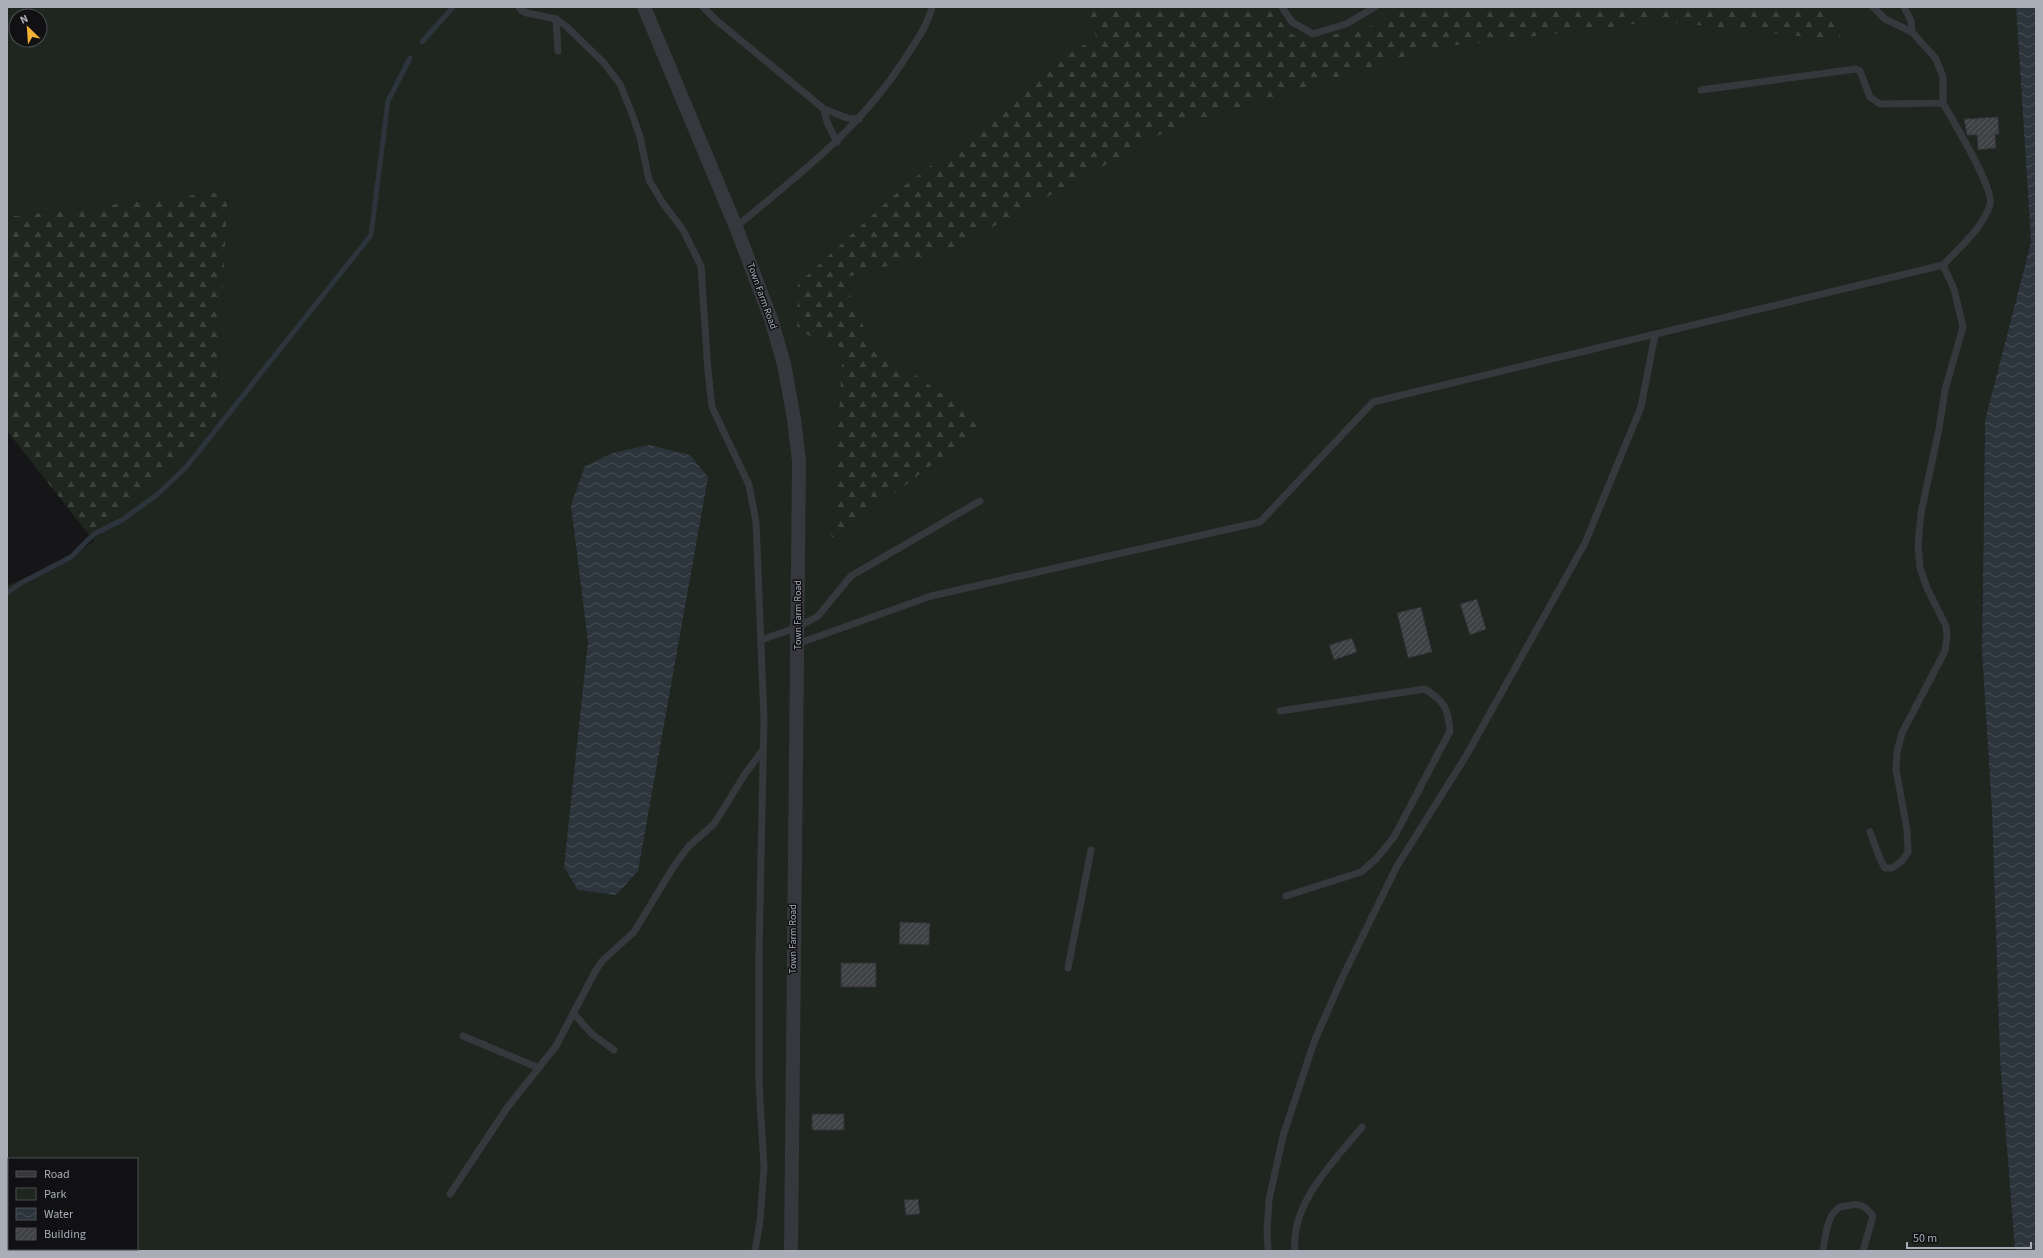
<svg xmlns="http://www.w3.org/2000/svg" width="2043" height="1258" font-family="'Source Sans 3',sans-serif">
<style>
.green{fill:#1e261f;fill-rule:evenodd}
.forest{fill:url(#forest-firs)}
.water{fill:url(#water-waves)}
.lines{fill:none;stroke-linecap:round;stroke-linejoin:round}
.stream{stroke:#2c353c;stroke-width:5}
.building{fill:url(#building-hatch);stroke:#303034}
.service{stroke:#37383d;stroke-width:7}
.minor{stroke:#37383d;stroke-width:14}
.labels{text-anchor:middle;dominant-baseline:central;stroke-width:3;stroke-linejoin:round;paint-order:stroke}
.street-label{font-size:10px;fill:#a8adb8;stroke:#111113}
</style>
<defs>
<pattern id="forest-firs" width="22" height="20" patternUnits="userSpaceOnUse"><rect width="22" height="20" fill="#1e261f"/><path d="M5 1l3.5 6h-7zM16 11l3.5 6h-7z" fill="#3c433d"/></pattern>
<pattern id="water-waves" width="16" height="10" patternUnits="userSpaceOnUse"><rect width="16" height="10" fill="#2c353c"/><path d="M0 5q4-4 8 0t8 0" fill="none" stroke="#485056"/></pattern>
<pattern id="building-hatch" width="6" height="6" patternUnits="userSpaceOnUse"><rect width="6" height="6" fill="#404145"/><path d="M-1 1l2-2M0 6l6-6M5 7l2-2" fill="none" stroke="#595a5e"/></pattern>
</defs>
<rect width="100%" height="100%" fill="#161618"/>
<!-- green -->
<path class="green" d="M7,7H2016L2031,242L1985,420L1982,652L1992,813L2000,1060L2015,1251H7V586L71,557L94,541L216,426L228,191L7,217ZM16,16H40V40H16ZM9,1159H137V1249H9Z"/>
<!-- forest -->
<g class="forest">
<polygon points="1088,7 1270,7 1289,33 1306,41 1381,24 1399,7 1824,7 1843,41 1661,21 1433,48 1174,127 954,248 843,278 869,340 983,425 831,543 843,348 797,331 798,284 904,186 957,146 1042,71 1096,37"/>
<polygon points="228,191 216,426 94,541 7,431 7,217"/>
</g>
<!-- water -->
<g class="water">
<polygon points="2016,7 2036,7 2036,1251 2015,1251 2000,1060 1992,813 1982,652 1985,420 2031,242"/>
<polygon points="649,445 690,455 708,477 638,871 616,895 578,890 564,867 588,642 571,505 585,466 613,453"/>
</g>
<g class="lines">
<!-- stream -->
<g class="stream">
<polyline points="422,42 453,7"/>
<polyline points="7,593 21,583 71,557 94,534 122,520 158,494 187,466 371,235 388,101 410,58"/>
</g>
</g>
<!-- building -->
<g class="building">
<polygon points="1998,117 1999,134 1995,134 1996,148 1978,150 1977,135 1967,135 1964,119"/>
<polygon points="1477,599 1486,629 1470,635 1460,604"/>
<polygon points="1421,607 1432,652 1408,658 1397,613"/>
<polygon points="1352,638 1357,652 1334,660 1329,645"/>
<polygon points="900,922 930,923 929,945 899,944"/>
<rect x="841" y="963" width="35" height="24"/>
<rect x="812" y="1114" width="32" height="16"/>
<polygon points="918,1199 920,1214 906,1215 904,1200"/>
</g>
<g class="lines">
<!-- service -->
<g class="service">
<polyline points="519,7 521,10 527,13 556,19 566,26 604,63 620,84 631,111 640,137 649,180 662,202 683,230 701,266 708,371 712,407 749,485 756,522 764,719 759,952 759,1084 764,1167 760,1221 755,1251"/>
<polyline points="703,7 716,20 824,109"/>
<polyline points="1282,7 1292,22 1313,34 1346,24 1375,7"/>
<polyline points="1904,7 1911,21 1912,32"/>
<polyline points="556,19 558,51"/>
<polyline points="1701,90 1856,69 1860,71 1870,97 1880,104 1943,103 1943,77 1936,59 1912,32 1885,19 1873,7"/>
<polyline points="837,142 827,122 824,109 847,118 859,119"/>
<path d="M736,227C799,174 859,130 904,60C915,43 927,27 932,7"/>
<polyline points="761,640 798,627 818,616 851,576 980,501"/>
<path d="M797,644L931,596L1260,522L1373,402L1943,265C1960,247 1982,229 1990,205C1995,189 1953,121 1943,103"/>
<path d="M1280,711L1425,689C1445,702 1448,708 1450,731L1394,837L1376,859L1361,872L1286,896"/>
<path d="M1870,832C1875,844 1878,857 1885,868H1892L1902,861L1908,852L1907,830L1896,769L1897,752L1902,733L1945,651L1947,636L1946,626L1927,588L1920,568L1918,544L1921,513L1939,429L1945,390L1963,327L1954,289L1943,265"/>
<polyline points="1068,968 1091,850"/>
<polyline points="574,1014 592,1034 614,1050"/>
<polyline points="463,1036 539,1068"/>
<polyline points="450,1194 507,1108 556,1046 596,970 603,960 634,932 674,866 689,846 714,824 745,774 762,751"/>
<polyline points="1268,1251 1267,1231 1269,1200 1283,1136 1314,1042 1343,976 1397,866 1466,756 1585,543 1641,407 1655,335"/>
<path d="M1295,1251C1290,1204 1334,1161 1362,1127"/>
<path d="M1823,1251C1825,1238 1827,1214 1840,1207C1843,1206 1849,1206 1852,1205C1861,1203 1868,1209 1873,1216L1863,1251"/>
</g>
<!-- minor -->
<polyline class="minor" points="644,7 736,227 771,319 784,364 794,419 799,461 791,1251"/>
</g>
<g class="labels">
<!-- street labels -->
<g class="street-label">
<text transform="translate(762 296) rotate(70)">Town Farm Road</text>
<text transform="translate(798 615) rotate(-90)">Town Farm Road</text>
<text transform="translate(793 939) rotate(-90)">Town Farm Road</text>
</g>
</g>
<!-- border -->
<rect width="2043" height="1258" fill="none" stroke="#a8adb8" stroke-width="16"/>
<!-- legend -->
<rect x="8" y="1158" width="130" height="92" fill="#111113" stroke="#4d4f55"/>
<rect x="16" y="1171" width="20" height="6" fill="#37383d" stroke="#4d4f55"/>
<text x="44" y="1178" font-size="12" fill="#a8adb8">Road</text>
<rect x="16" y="1188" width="20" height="12" fill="#1e261f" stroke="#4d4f55"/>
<text x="44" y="1198" font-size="12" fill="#a8adb8">Park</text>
<rect x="16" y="1208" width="20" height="12" fill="url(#water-waves)" stroke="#4d4f55"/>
<text x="44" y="1218" font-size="12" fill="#a8adb8">Water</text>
<rect x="16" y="1228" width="20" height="12" fill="url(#building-hatch)" stroke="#4d4f55"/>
<text x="44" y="1238" font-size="12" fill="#a8adb8">Building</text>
<!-- north arrow -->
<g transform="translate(28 28) rotate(335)"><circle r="19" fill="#111113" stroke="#4d4f55"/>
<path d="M0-3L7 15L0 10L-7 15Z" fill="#f2b134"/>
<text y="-6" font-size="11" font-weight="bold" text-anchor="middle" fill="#a8adb8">N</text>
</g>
<!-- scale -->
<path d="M1907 1242v6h124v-6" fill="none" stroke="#a8adb8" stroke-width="2"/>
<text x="1913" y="1242" font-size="12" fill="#a8adb8" stroke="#111113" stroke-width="3" paint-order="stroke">50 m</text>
</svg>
